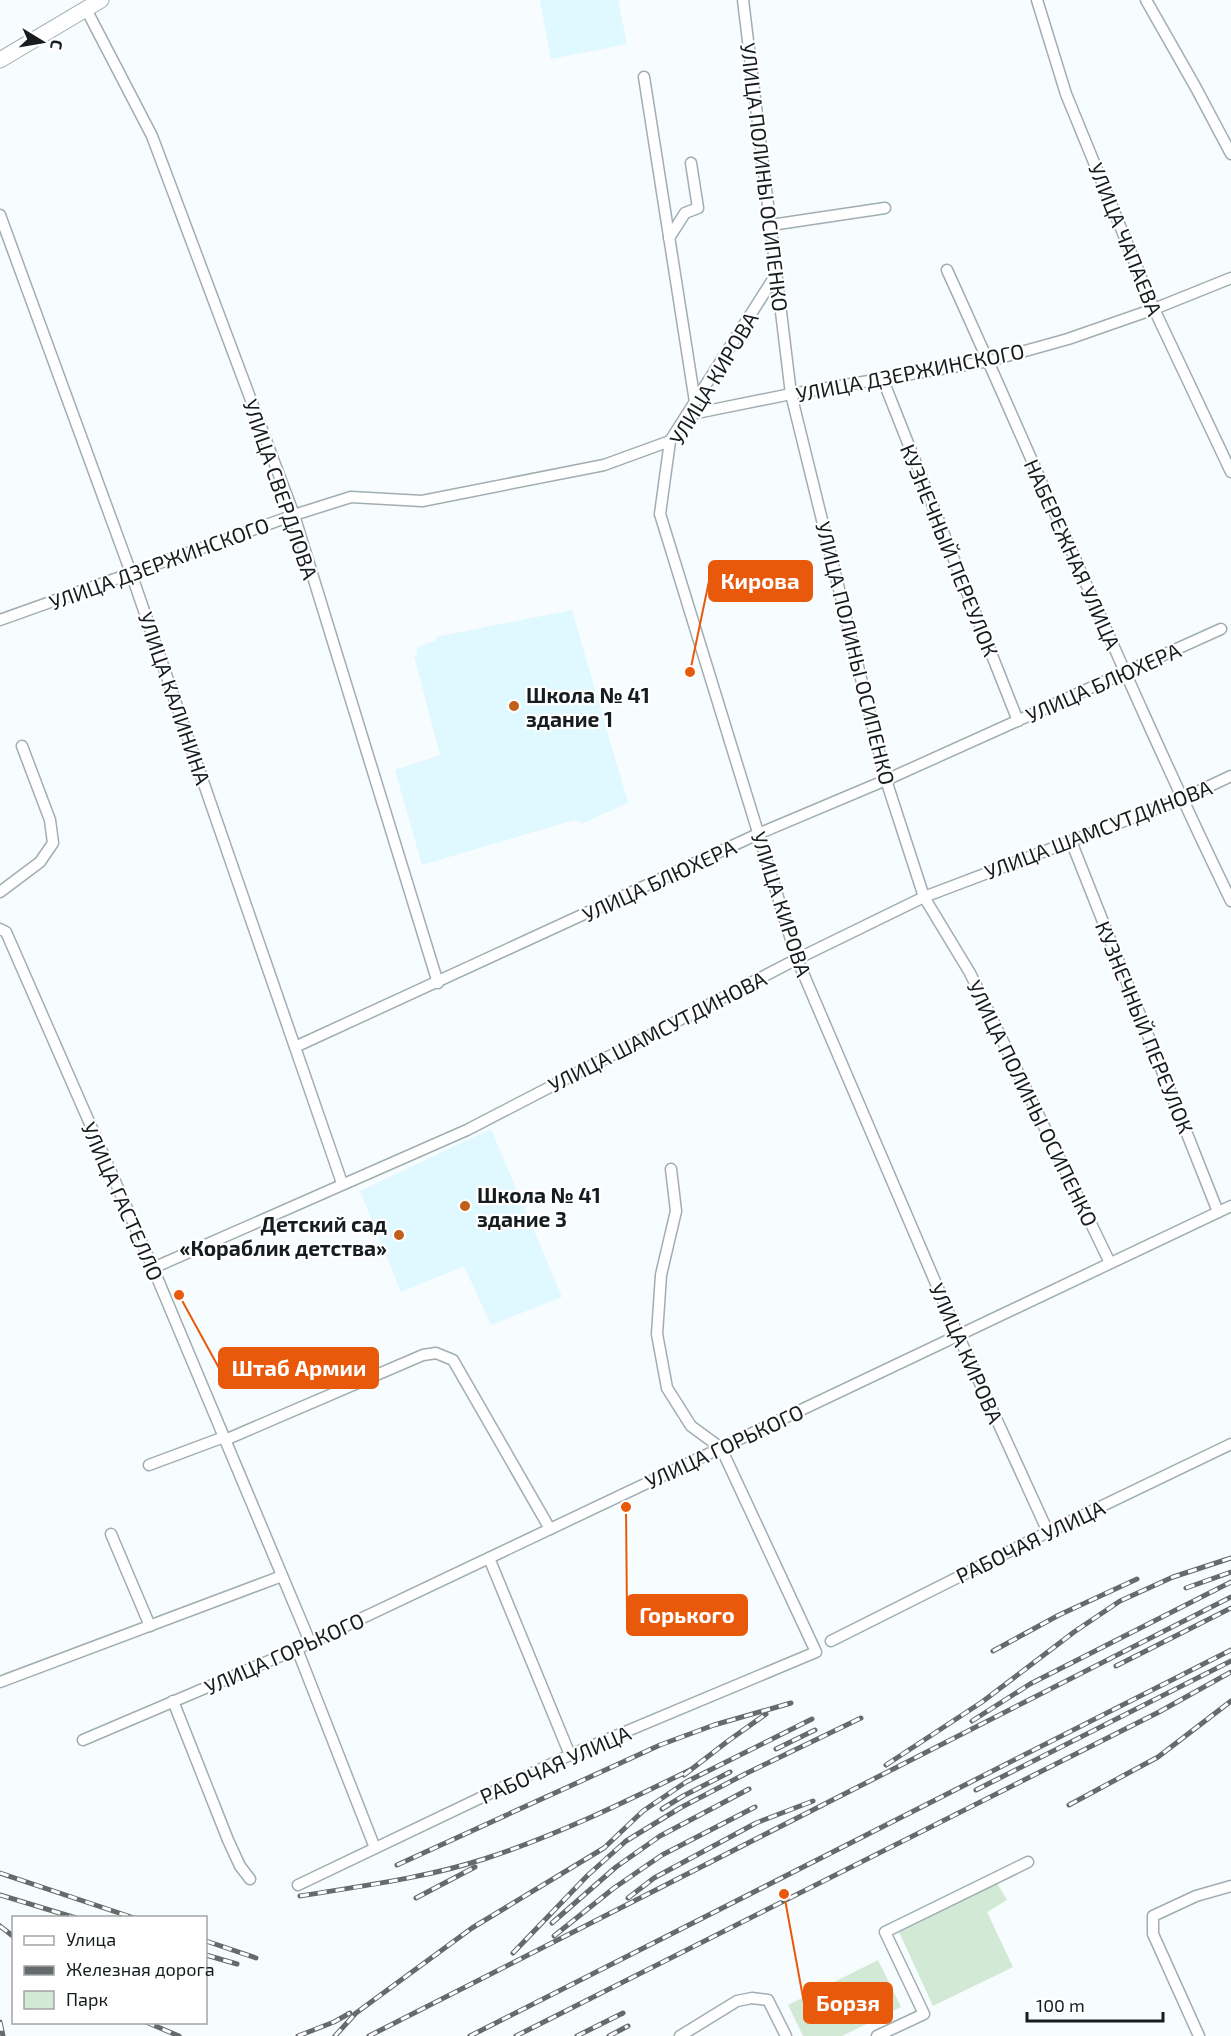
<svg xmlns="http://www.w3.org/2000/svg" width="1231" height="2036" font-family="'Exo 2',sans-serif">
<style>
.built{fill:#e0f8ff}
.green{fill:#d2e9d5}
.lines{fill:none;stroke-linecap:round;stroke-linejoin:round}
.street-casing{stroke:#a0aeb2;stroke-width:13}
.secondary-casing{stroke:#a0aeb2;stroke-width:17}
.street{stroke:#fff;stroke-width:10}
.secondary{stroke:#fff;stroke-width:15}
.rail-casing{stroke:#656a6c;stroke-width:5}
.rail{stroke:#fff;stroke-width:3;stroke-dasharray:9;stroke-linecap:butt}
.poi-dot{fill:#c0601a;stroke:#fff;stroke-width:2}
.labels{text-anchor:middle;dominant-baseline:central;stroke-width:4.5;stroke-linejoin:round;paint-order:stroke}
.street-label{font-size:21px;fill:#171c1e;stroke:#fff}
.poi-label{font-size:21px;font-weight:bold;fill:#171c1e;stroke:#fff;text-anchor:start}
.leader{fill:none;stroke:#e8590c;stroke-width:2}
.callout-dot{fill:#e8590c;stroke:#fff;stroke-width:2}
.callout{fill:#e8590c;stroke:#e8590c;stroke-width:2}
.callout-label{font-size:22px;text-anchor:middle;font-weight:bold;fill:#fff}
</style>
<rect width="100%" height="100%" fill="#f7fcfe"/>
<!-- built -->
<g class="built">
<polygon points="540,0 618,0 627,44 551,59"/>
<polygon points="572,610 628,803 583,823 574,820 422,865 395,770 440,755 414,656 418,655 416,648 437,640 436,637"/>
<polygon points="491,1129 562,1297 491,1325 464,1266 401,1292 360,1191"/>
</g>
<!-- green -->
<g class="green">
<polygon points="997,1883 1007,1900 987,1912 1013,1967 933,2006 899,1932"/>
<polygon points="878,1960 901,2007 842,2036 803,2036 788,2005"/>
</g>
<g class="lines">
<!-- street casing -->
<g class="street-casing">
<g id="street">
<polyline points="743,0 791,394 886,780 924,897 970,973 1110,1263"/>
<polyline points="1037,0 1066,94 1154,309 1231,472"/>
<polyline points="1146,0 1196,88 1231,154"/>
<polyline points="86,9 152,136 294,515 438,983"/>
<polyline points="644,77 695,402"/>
<polyline points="0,215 131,573 342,1183"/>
<polyline points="771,225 885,208"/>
<polyline points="669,238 685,213 698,208 691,163"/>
<path d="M947,270C1043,480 1130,693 1231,901"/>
<polyline points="777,273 670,441 660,514 797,959 958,1335 1048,1532"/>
<polyline points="883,380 1018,721"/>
<polyline points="687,415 791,394 989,361 1068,339 1154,309 1231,278"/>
<polyline points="0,620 294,515 351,497 422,501 604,465 670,441"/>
<polyline points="1071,841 1218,1212"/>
<polyline points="0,892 40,862 53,843 50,820 22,746"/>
<polyline points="0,929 6,932 153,1268 310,1642"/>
<polyline points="295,1047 758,834 886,780 1221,629"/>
<polyline points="153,1268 467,1130 797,959 924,897 1182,799 1231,776"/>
<polyline points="225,1440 423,1355 436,1353 453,1360 550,1529"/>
<polyline points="149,1465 224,1437"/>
<polyline points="111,1534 150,1626"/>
<polyline points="489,1558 570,1755"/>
<polyline points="831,1641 1048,1532 1231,1444"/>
<polyline points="297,1649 375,1848"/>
<polyline points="0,1682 282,1576"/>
<polyline points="173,1701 228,1840 240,1866 250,1879"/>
<polyline points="83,1740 297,1649 1231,1206"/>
<polyline points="298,1885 570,1755 816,1652 721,1448 691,1426 667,1388 657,1334 661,1275 676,1211 671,1169"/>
<polyline points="680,2036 737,2001 752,1998 768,2000 786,2036"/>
<polyline points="877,2036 924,2014 885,1932 1028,1862"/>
<polyline points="1199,2036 1153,1934 1153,1916 1196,1896 1231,1886"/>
</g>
</g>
<!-- secondary casing -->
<g class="secondary-casing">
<polyline id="secondary" points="0,60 101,0"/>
</g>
<!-- street -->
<use href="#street" class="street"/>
<!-- secondary -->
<use href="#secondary" class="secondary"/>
<!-- rail casing -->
<g class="rail-casing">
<g id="rail">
<polyline points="1186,1588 1231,1572"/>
<polyline points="993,1651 1059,1615 1137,1579"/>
<polyline points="1116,1666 1231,1608"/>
<polyline points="972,1721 1030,1684 1231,1582"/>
<polyline points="776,1749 815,1730"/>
<polyline points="886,1765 982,1702 1074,1632 1120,1601 1173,1577 1231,1558"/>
<polyline points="684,1775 728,1741 766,1714"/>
<polyline points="976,1790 1231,1661"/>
<polyline points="1069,1805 1158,1757 1231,1701"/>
<polyline points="662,1809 683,1796 730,1772"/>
<polyline points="397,1865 660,1745 714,1725 791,1703"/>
<polyline points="0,1873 134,1918"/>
<polyline points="0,1895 76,1918"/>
<path d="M300,1896C362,1886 425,1878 484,1859C555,1836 623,1803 690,1770"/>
<polyline points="416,1898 475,1867"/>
<polyline points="628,1898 654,1878 756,1823 813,1801"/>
<polyline points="552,1923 616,1867 660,1836 749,1789"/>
<polyline points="0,1926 14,1937"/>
<polyline points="554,1936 614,1888 662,1855 755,1807"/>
<polyline points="206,1941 256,1958"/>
<polyline points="513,1953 588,1875 626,1841 680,1808 745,1774 861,1718"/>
<polyline points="206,1955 237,1964"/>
<polyline points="0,2022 3,2036"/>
<polyline points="146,2022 179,2036"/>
<polyline points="298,2036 334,2022 350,2013"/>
<polyline points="335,2036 356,2013 472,1928 604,1848 643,1811 686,1782 812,1719"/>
<polyline points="369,2036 1231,1597"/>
<polyline points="470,2036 1231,1650"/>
<polyline points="516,2036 1159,1712 1231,1672"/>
<polyline points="577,2036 623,2013"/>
<polyline points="609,2036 628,2026"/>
</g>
</g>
<!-- rail -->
<use href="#rail" class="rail"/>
</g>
<!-- markers -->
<g class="poi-dot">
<circle cx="514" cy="706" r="6"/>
<circle cx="465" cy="1206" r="6"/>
<circle cx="399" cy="1235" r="6"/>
</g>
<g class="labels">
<!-- street labels -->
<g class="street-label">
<text transform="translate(765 177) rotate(83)">УЛИЦА ПОЛИНЫ ОСИПЕНКО</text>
<text transform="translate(1126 239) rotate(68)">УЛИЦА ЧАПАЕВА</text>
<text transform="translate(910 372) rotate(-11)">УЛИЦА ДЗЕРЖИНСКОГО</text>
<text transform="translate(713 378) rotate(-59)">УЛИЦА КИРОВА</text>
<text transform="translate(281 489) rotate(71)">УЛИЦА СВЕРДЛОВА</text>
<text transform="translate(950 550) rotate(68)">КУЗНЕЧНЫЙ ПЕРЕУЛОК</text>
<text transform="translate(1073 554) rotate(66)">НАБЕРЕЖНАЯ УЛИЦА</text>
<text transform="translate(159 563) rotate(-20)">УЛИЦА ДЗЕРЖИНСКОГО</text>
<text transform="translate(856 653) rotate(76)">УЛИЦА ПОЛИНЫ ОСИПЕНКО</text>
<text transform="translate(1103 682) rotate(-24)">УЛИЦА БЛЮХЕРА</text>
<text transform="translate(175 698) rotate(71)">УЛИЦА КАЛИНИНА</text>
<text transform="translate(1098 829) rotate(-21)">УЛИЦА ШАМСУТДИНОВА</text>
<text transform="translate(659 880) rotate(-25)">УЛИЦА БЛЮХЕРА</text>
<text transform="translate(782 904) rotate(72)">УЛИЦА КИРОВА</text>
<text transform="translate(1145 1027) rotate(68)">КУЗНЕЧНЫЙ ПЕРЕУЛОК</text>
<text transform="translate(657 1031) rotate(-27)">УЛИЦА ШАМСУТДИНОВА</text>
<text transform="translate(1033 1103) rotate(64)">УЛИЦА ПОЛИНЫ ОСИПЕНКО</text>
<text transform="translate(123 1201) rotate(66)">УЛИЦА ГАСТЕЛЛО</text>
<text transform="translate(967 1353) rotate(66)">УЛИЦА КИРОВА</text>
<text transform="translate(724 1446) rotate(-25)">УЛИЦА ГОРЬКОГО</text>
<text transform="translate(1030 1541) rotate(-26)">РАБОЧАЯ УЛИЦА</text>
<text transform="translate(284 1653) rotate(-24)">УЛИЦА ГОРЬКОГО</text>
<text transform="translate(555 1764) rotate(-24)">РАБОЧАЯ УЛИЦА</text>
</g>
<!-- poi labels -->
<g class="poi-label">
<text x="526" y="694">Школа № 41<tspan x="526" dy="24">здание 1</tspan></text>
<text x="477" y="1194">Школа № 41<tspan x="477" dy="24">здание 3</tspan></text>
<text x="387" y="1223" text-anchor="end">Детский сад<tspan x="387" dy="24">«Кораблик детства»</tspan></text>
</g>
</g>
<!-- callouts -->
<path class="leader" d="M690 672L709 581M179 1295L219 1368M626 1507L627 1615M784 1894L804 2003"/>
<g class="callout-dot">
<circle cx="690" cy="672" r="6"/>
<circle cx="179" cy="1295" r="6"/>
<circle cx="626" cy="1507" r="6"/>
<circle cx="784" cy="1894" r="6"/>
</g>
<g class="callout">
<rect x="709" y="561" width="103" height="40" rx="6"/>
<rect x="219" y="1348" width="159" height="40" rx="6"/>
<rect x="627" y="1595" width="120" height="40" rx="6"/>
<rect x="804" y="1983" width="88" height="40" rx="6"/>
</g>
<g class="callout-label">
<text x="760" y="589">Кирова</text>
<text x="299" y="1376">Штаб Армии</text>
<text x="687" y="1623">Горького</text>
<text x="848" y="2011">Борзя</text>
</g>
<!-- legend -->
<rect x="12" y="1916" width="195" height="108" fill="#ffffff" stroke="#a2a4a5" stroke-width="1.5"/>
<rect x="24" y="1936" width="30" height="9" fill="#ffffff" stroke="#a2a4a5" stroke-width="1.5"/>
<text x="66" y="1946" font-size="18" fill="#171c1e">Улица</text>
<rect x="24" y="1966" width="30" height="9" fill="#656a6c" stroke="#a2a4a5" stroke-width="1.5"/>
<text x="66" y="1976" font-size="18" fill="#171c1e">Железная дорога</text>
<rect x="24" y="1991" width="30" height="18" fill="#d2e9d5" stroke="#a2a4a5" stroke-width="1.5"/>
<text x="66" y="2006" font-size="18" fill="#171c1e">Парк</text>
<!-- north arrow -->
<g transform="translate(42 42) rotate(101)" stroke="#ffffff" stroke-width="4.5" paint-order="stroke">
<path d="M0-4.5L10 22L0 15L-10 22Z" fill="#171c1e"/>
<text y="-9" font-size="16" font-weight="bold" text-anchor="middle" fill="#171c1e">С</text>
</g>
<!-- scale -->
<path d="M1027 2012v9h136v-9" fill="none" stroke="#171c1e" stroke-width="3"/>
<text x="1036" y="2012" font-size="18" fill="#171c1e" stroke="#ffffff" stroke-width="4.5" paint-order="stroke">100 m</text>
</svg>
